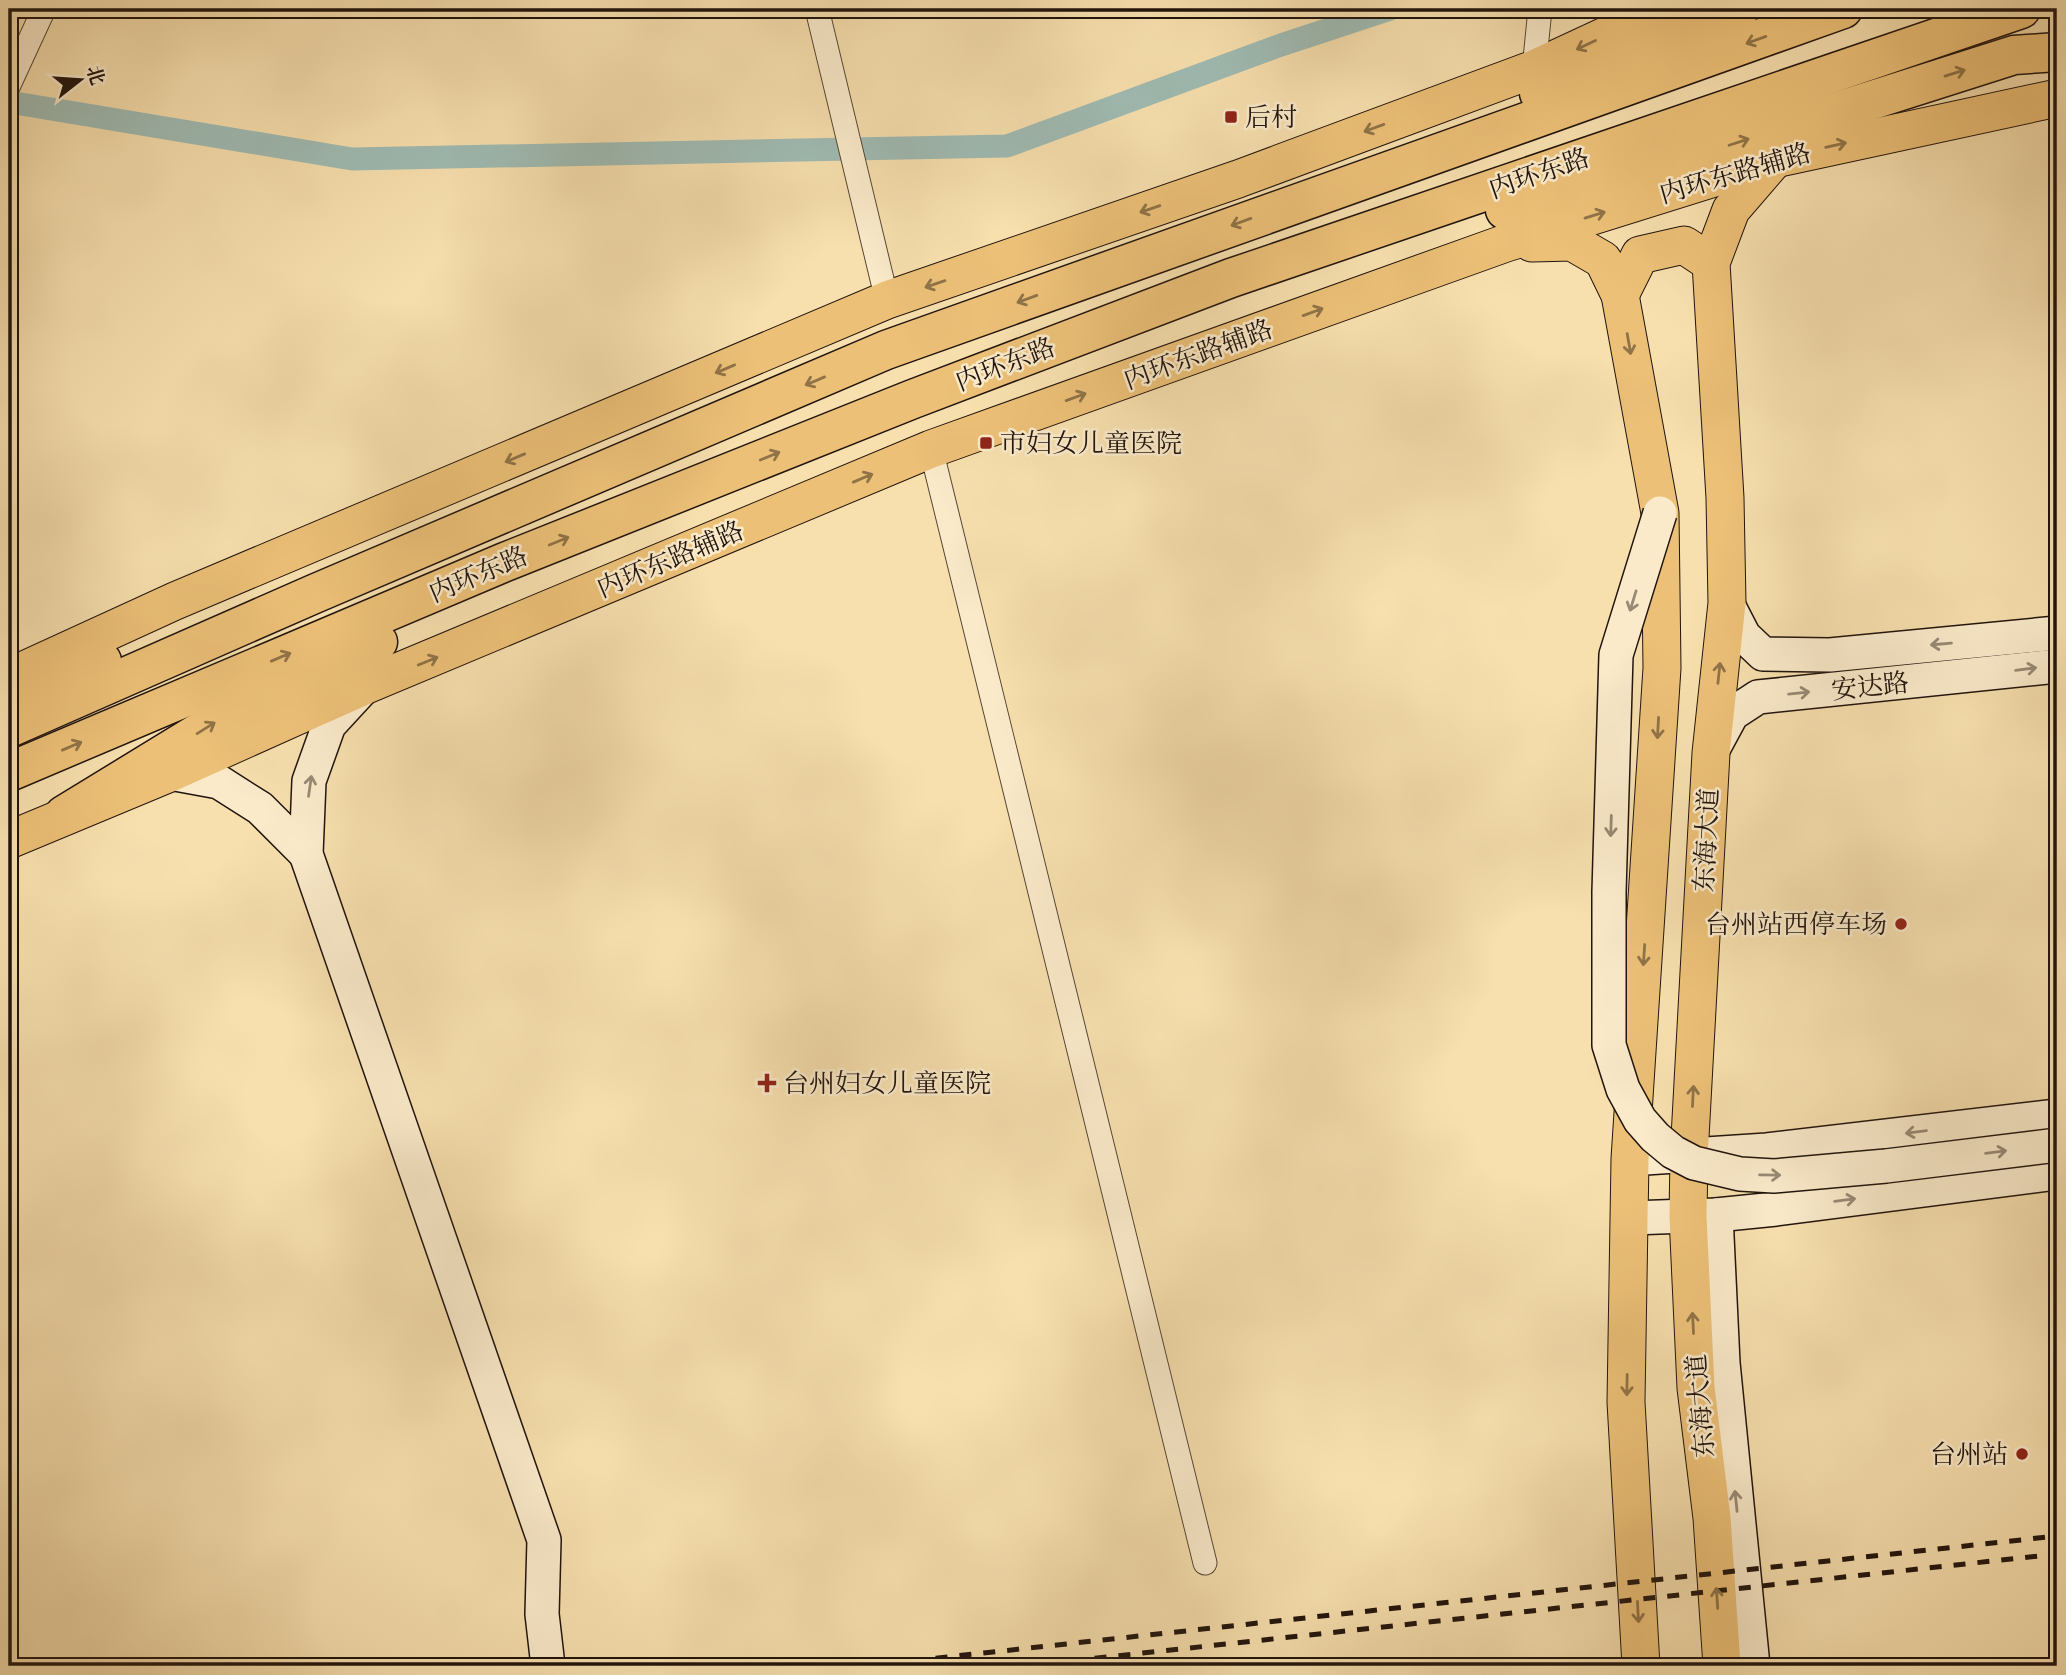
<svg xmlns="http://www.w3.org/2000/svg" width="2066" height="1675" font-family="'EB Garamond','Noto Serif SC',serif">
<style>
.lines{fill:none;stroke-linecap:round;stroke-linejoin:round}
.canal{stroke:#9fbbb3;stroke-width:23}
.street-casing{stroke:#564735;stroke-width:25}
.secondary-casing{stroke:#20140d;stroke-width:36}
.primary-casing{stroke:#20140d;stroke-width:39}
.highway-casing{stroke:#20140d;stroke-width:41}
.street{stroke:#faeaca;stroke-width:23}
.secondary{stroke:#faeaca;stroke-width:33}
.primary{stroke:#ecc077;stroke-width:37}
.highway{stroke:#ecc077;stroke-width:38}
.rail{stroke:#20140d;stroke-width:5;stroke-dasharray:12 12;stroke-linecap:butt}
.secondary-bridge-casing{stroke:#20140d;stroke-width:36;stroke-linecap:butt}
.secondary-bridge{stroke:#faeaca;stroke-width:33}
.oneway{stroke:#907347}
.oneway2{stroke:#988a75}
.poi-dot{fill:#8f2418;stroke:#faeaca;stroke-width:2.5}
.labels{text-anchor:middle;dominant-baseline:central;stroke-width:5;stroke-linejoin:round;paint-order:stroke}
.poi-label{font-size:26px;fill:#20140d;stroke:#faeaca;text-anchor:start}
.street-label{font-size:26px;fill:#20140d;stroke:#faeaca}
</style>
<rect width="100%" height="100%" fill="#f7dfae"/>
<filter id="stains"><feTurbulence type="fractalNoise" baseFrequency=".00286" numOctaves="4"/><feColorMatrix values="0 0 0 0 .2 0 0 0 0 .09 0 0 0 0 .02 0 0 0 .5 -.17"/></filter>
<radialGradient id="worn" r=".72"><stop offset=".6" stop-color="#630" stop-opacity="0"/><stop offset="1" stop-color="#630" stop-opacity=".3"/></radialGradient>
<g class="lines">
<!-- canal -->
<polyline class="canal" points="9,102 352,159 1007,146 1281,45 1390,9"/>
<!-- street casing -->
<g class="street-casing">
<g id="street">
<polyline points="817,9 887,300"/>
<polyline points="1534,69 1540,9"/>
<polyline points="9,85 44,9"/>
<polyline points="931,449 1205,1563"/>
</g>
</g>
<!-- secondary casing -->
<g class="secondary-casing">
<g id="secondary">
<polyline points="1727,603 1744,636 1763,654 1830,655 2057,633"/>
<polyline points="364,687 329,725 309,781 306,854 544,1540 542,1614 548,1666"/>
<polyline points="1712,751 1732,714 1758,697 2057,666"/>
<polyline points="170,773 219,782 260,808 306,854"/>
<polyline points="1630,1159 1767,1150 2057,1116"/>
<polyline points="1716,1215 1723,1363 1753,1666"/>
<polyline points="1631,1218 1716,1215 1776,1209 2057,1173"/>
</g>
</g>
<!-- primary casing -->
<g class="primary-casing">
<g id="primary">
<polyline points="1532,243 1572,242 1603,260 1620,295 1660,513 1662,668 1630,1159 1626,1402 1641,1666"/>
<polyline points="1620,295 1640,255 1684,245 1711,263"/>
<polyline points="9,677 175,601 887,300 1238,179 1534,69 1633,23 1671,9"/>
<polyline points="9,840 170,773 364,686 931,449 1506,243 1775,159 2057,98"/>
<polyline points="1722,1666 1712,1518 1696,1388 1688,1216 1689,1156 1711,753 1727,603 1725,498 1711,263 1731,210 1775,159"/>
</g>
</g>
<!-- highway casing -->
<g class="highway-casing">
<g id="highway">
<polyline points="1539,93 1667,34 1740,9"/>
<polyline points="1505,210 1674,163 2014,55 2057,52"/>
<polyline points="9,694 102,661"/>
<polyline points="9,728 314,594 886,350 1843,9"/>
<polyline points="9,772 505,562 913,399 1231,278 2021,9"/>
<polyline points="64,815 216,722 378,642"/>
</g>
</g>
<!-- street -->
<use href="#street" class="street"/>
<!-- secondary -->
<use href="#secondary" class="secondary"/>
<!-- primary -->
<use href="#primary" class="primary"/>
<!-- highway -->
<use href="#highway" class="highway"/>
<!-- rail -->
<g class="rail">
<polyline points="864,1666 2057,1536"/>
<polyline points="1023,1666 2057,1554"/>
</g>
<!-- secondary-bridge casing -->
<g class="secondary-bridge-casing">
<polyline id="secondary-bridge" points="1660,513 1616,655 1609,892 1609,1045 1623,1089 1640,1120 1655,1137 1673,1152 1694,1163 1740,1174 1774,1176 1886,1166 2057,1145"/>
</g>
<!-- secondary-bridge -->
<use href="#secondary-bridge" class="secondary-bridge"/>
</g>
<!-- one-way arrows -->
<defs><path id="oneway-shaft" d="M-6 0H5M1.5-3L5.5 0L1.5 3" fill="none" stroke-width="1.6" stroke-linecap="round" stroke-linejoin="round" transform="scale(1.75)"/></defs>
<g class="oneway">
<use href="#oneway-shaft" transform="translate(1756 40) rotate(160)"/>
<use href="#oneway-shaft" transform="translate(1586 45) rotate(155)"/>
<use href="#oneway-shaft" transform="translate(1955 73) rotate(-17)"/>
<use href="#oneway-shaft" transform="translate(1374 128) rotate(160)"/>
<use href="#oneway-shaft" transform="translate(1739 142) rotate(-18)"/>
<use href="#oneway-shaft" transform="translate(1836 145) rotate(-13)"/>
<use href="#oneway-shaft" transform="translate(1150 209) rotate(161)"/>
<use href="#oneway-shaft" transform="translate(1595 215) rotate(-17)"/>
<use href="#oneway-shaft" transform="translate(1241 222) rotate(160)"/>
<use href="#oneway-shaft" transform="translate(935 284) rotate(161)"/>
<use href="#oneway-shaft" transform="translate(1027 299) rotate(160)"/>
<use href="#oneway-shaft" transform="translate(1313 312) rotate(-20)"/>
<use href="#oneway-shaft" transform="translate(1629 344) rotate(80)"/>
<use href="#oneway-shaft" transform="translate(725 369) rotate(157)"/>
<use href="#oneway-shaft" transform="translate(815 381) rotate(157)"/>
<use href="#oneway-shaft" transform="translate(1076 397) rotate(-20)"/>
<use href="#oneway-shaft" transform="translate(770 456) rotate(-22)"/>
<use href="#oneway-shaft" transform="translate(515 458) rotate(157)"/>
<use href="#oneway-shaft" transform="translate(863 478) rotate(-23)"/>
<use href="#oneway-shaft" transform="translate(559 541) rotate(-22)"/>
<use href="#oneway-shaft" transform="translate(281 657) rotate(-23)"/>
<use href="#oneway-shaft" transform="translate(428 661) rotate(-22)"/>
<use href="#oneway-shaft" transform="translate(1719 673) rotate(-84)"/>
<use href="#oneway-shaft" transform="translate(206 728) rotate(-32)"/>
<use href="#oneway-shaft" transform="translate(1658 728) rotate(93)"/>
<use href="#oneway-shaft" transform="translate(72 746) rotate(-23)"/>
<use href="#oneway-shaft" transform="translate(1644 955) rotate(94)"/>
<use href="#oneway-shaft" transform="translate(1693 1096) rotate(-87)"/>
<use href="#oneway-shaft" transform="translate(1693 1323) rotate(-93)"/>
<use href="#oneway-shaft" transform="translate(1627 1385) rotate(91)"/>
<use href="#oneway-shaft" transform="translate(1717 1598) rotate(-94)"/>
<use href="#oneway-shaft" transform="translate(1638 1612) rotate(87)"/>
</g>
<g class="oneway2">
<use href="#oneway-shaft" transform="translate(1633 601) rotate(107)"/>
<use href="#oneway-shaft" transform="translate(1941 644) rotate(175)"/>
<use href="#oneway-shaft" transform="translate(2026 669) rotate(-7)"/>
<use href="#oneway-shaft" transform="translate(1799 693) rotate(-6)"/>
<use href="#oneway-shaft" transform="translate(310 786) rotate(-82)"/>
<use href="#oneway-shaft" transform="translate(1611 826) rotate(92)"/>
<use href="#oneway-shaft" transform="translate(1916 1132) rotate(173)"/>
<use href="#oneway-shaft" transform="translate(1996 1152) rotate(-7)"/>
<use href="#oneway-shaft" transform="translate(1770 1175) rotate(1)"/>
<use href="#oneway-shaft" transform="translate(1845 1200) rotate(-7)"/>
<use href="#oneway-shaft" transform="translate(1736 1501) rotate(-96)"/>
</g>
<!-- markers -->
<g class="poi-dot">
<rect x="1224" y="110" width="14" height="14" rx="3.5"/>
<rect x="979" y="436" width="14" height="14" rx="3.5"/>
<circle cx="1901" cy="924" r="7"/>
<path d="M763.5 1072.5h7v7h7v7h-7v7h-7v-7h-7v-7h7z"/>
<circle cx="2022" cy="1454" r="7"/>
</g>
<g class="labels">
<!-- poi labels -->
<g class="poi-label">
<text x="1245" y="117">后村</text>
<text x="1000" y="443">市妇女儿童医院</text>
<text x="1887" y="924" text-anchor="end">台州站西停车场</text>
<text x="783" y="1083">台州妇女儿童医院</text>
<text x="2008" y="1454" text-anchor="end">台州站</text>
</g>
<!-- street labels -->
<g class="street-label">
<text transform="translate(1539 173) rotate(-19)">内环东路</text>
<text transform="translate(1735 173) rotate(-16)">内环东路辅路</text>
<text transform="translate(1198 354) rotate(-20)">内环东路辅路</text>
<text transform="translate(1005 364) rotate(-21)">内环东路</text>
<text transform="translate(670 559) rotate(-23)">内环东路辅路</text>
<text transform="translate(478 574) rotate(-23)">内环东路</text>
<text transform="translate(1870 686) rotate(-6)">安达路</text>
<text transform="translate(1706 840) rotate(-87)">东海大道</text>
<text transform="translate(1700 1406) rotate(-95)">东海大道</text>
</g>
</g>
<!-- margin -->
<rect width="2066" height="1675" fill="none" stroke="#f7dfae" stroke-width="35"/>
<rect x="10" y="10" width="2045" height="1654" fill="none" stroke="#20140d" stroke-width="3.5"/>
<rect x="18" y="18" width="2031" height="1640" fill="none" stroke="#20140d" stroke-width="2"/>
<!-- north arrow -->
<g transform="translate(80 80) rotate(73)" stroke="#faeaca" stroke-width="5" paint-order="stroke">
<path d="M0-5L12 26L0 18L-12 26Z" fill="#20140d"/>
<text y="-10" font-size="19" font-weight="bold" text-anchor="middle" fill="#20140d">北</text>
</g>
<rect width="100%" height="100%" filter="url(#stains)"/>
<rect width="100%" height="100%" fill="url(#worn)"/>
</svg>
